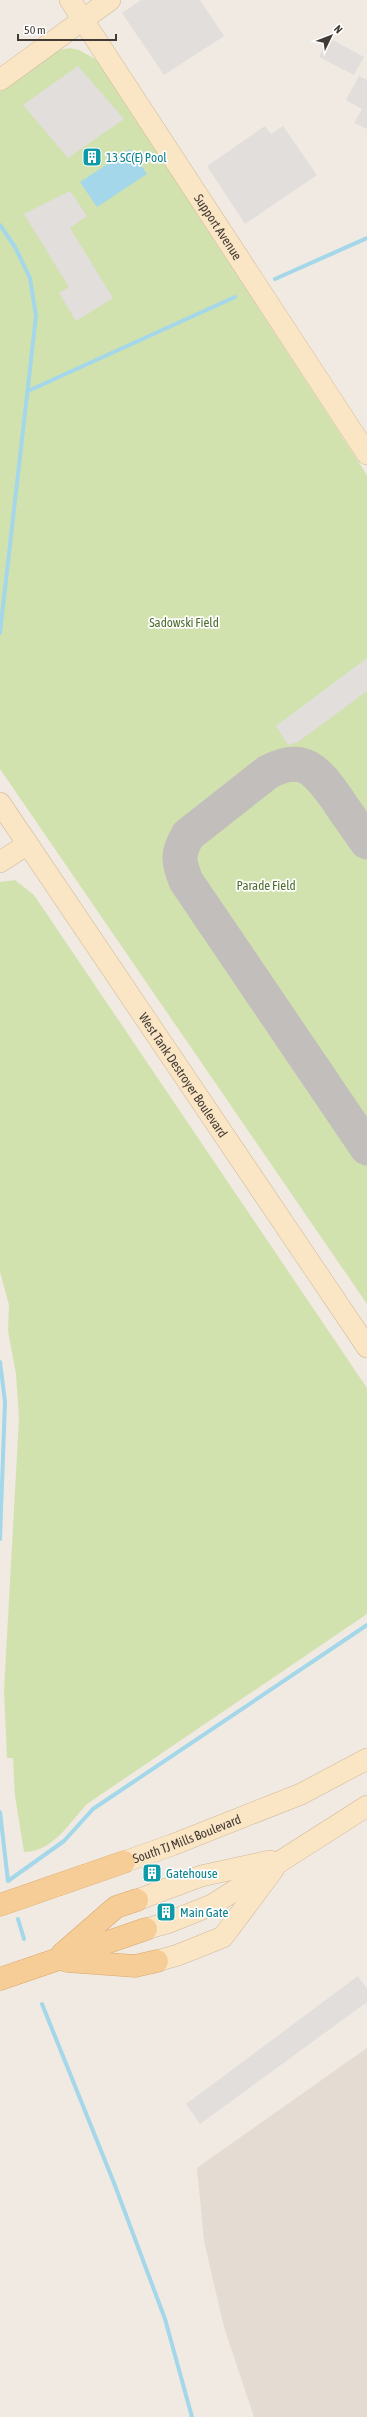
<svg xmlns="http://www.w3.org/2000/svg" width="367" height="2417" font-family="'Asap Condensed',sans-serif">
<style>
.residential{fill:#e4dbd2}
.green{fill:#d2e2af}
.parking{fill:#e1dedc}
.water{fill:#a3d7e9}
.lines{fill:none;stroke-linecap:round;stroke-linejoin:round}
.stream{stroke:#a3d7e9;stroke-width:4}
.taxiway{stroke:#c2bebb;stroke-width:35}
.secondary-casing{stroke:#d0b999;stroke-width:22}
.primary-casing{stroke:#d9a768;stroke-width:23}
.secondary{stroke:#fae5c4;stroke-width:21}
.primary{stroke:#f6cd97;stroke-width:22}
.labels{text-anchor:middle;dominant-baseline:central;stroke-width:3.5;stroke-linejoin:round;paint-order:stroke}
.culture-label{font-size:13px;fill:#0d838f;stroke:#fff;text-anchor:start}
.street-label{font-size:13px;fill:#423a34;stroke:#fff}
.park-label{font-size:13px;fill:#4f6e2d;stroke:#fff}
</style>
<rect width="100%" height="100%" fill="#f0eae3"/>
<!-- residential -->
<polygon class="residential" points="367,2048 367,2417 254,2417 224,2327 204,2241 197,2168"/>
<!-- green -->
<g class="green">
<polygon points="70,48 79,50 97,60 367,475 367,1304 0,769 0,92 59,50"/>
<path d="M15,880L34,895L367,1388V1614L87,1804C69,1823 53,1852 24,1852L15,1796L13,1758H7L4,1691L19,1418L16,1374L8,1331L9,1305L0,1272V882Z"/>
</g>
<!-- parking -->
<g class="parking">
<polygon points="141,0 200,0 224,36 164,75 122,13"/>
<polygon points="329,38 364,57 354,75 319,57"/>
<polygon points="78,66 124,119 68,158 23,105"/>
<polygon points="359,76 367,80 367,129 354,123 362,109 346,100"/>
<polygon points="265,126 271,134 283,126 317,175 245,224 207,166"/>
<polygon points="70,191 87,216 70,228 113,298 76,321 59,293 69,287 24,214"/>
<polygon points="367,658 367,691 298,742 288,745 276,726"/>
<polygon points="358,1976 367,1989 367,2002 200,2124 186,2104"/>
</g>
<!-- water -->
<polygon class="water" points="130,149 147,174 97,207 80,182"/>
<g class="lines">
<!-- stream -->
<g class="stream">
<polyline points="0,225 15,247 30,278 36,316 0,633"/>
<polyline points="275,279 367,238"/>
<polyline points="28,391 235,297"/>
<polyline points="0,1362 5,1402 0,1539"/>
<polyline points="0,1812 8,1881 64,1841 93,1809 367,1625"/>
<polyline points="18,1919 24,1939"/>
<polyline points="42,2004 114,2183 165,2319 192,2417"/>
</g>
<!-- taxiway -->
<path class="taxiway" d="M367,842C357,828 347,814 337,799C317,771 304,753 268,772L188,835C177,854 178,861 186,881L367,1148"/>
<!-- secondary casing -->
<g class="secondary-casing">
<g id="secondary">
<path id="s1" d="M70,0L367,454"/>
<polyline points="0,80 110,0"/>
<path id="s2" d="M0,803L367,1347"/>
<polyline points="0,862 28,844"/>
<path id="s3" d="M124,1862L172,1845L301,1794L367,1759"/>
<polyline points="137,1900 201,1876 270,1861"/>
<polyline points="146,1929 167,1923 212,1905 367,1806"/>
<polyline points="157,1961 178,1955 223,1937 273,1870"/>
</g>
</g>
<!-- primary casing -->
<g class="primary-casing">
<g id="primary">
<polyline points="0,1905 124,1862"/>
<polyline points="62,1954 116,1907 137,1900"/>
<polyline points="67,1961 135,1966 157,1961"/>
<polyline points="0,1979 146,1929"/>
</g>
</g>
<!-- secondary -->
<use href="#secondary" class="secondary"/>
<!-- primary -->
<use href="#primary" class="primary"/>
</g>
<!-- icons -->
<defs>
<g id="building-square" transform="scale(1)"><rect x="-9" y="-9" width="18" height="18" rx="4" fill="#0f9aa8" stroke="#fff"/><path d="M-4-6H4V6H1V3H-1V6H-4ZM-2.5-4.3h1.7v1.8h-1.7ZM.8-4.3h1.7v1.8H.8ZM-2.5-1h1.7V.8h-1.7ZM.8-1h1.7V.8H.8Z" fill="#fff"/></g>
</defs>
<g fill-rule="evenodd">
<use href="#building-square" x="92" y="157"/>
<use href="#building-square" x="152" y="1873"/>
<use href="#building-square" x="166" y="1912"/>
</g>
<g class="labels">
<!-- culture labels -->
<g class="culture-label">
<text x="106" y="157">13 SC(E) Pool</text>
<text x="166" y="1873">Gatehouse</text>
<text x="180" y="1912">Main Gate</text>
</g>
<!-- street labels -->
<g class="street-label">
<text stroke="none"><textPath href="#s1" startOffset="271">Support Avenue</textPath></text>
<text stroke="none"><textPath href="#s2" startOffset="328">West Tank Destroyer Boulevard</textPath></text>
<text stroke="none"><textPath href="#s3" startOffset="67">South TJ Mills Boulevard</textPath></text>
</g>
<!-- park labels -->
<g class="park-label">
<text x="184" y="622">Sadowski Field</text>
<text x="266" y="885">Parade Field</text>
</g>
</g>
<!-- north arrow -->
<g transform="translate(331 36) rotate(47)" stroke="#ffffff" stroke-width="3" paint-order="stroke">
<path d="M0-3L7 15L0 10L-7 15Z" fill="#423a34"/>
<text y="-6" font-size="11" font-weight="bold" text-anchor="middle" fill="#423a34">N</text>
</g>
<!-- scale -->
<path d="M18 34v6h98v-6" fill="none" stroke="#423a34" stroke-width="2"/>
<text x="24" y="34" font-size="12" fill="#423a34" stroke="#ffffff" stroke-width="3" paint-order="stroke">50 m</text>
</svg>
